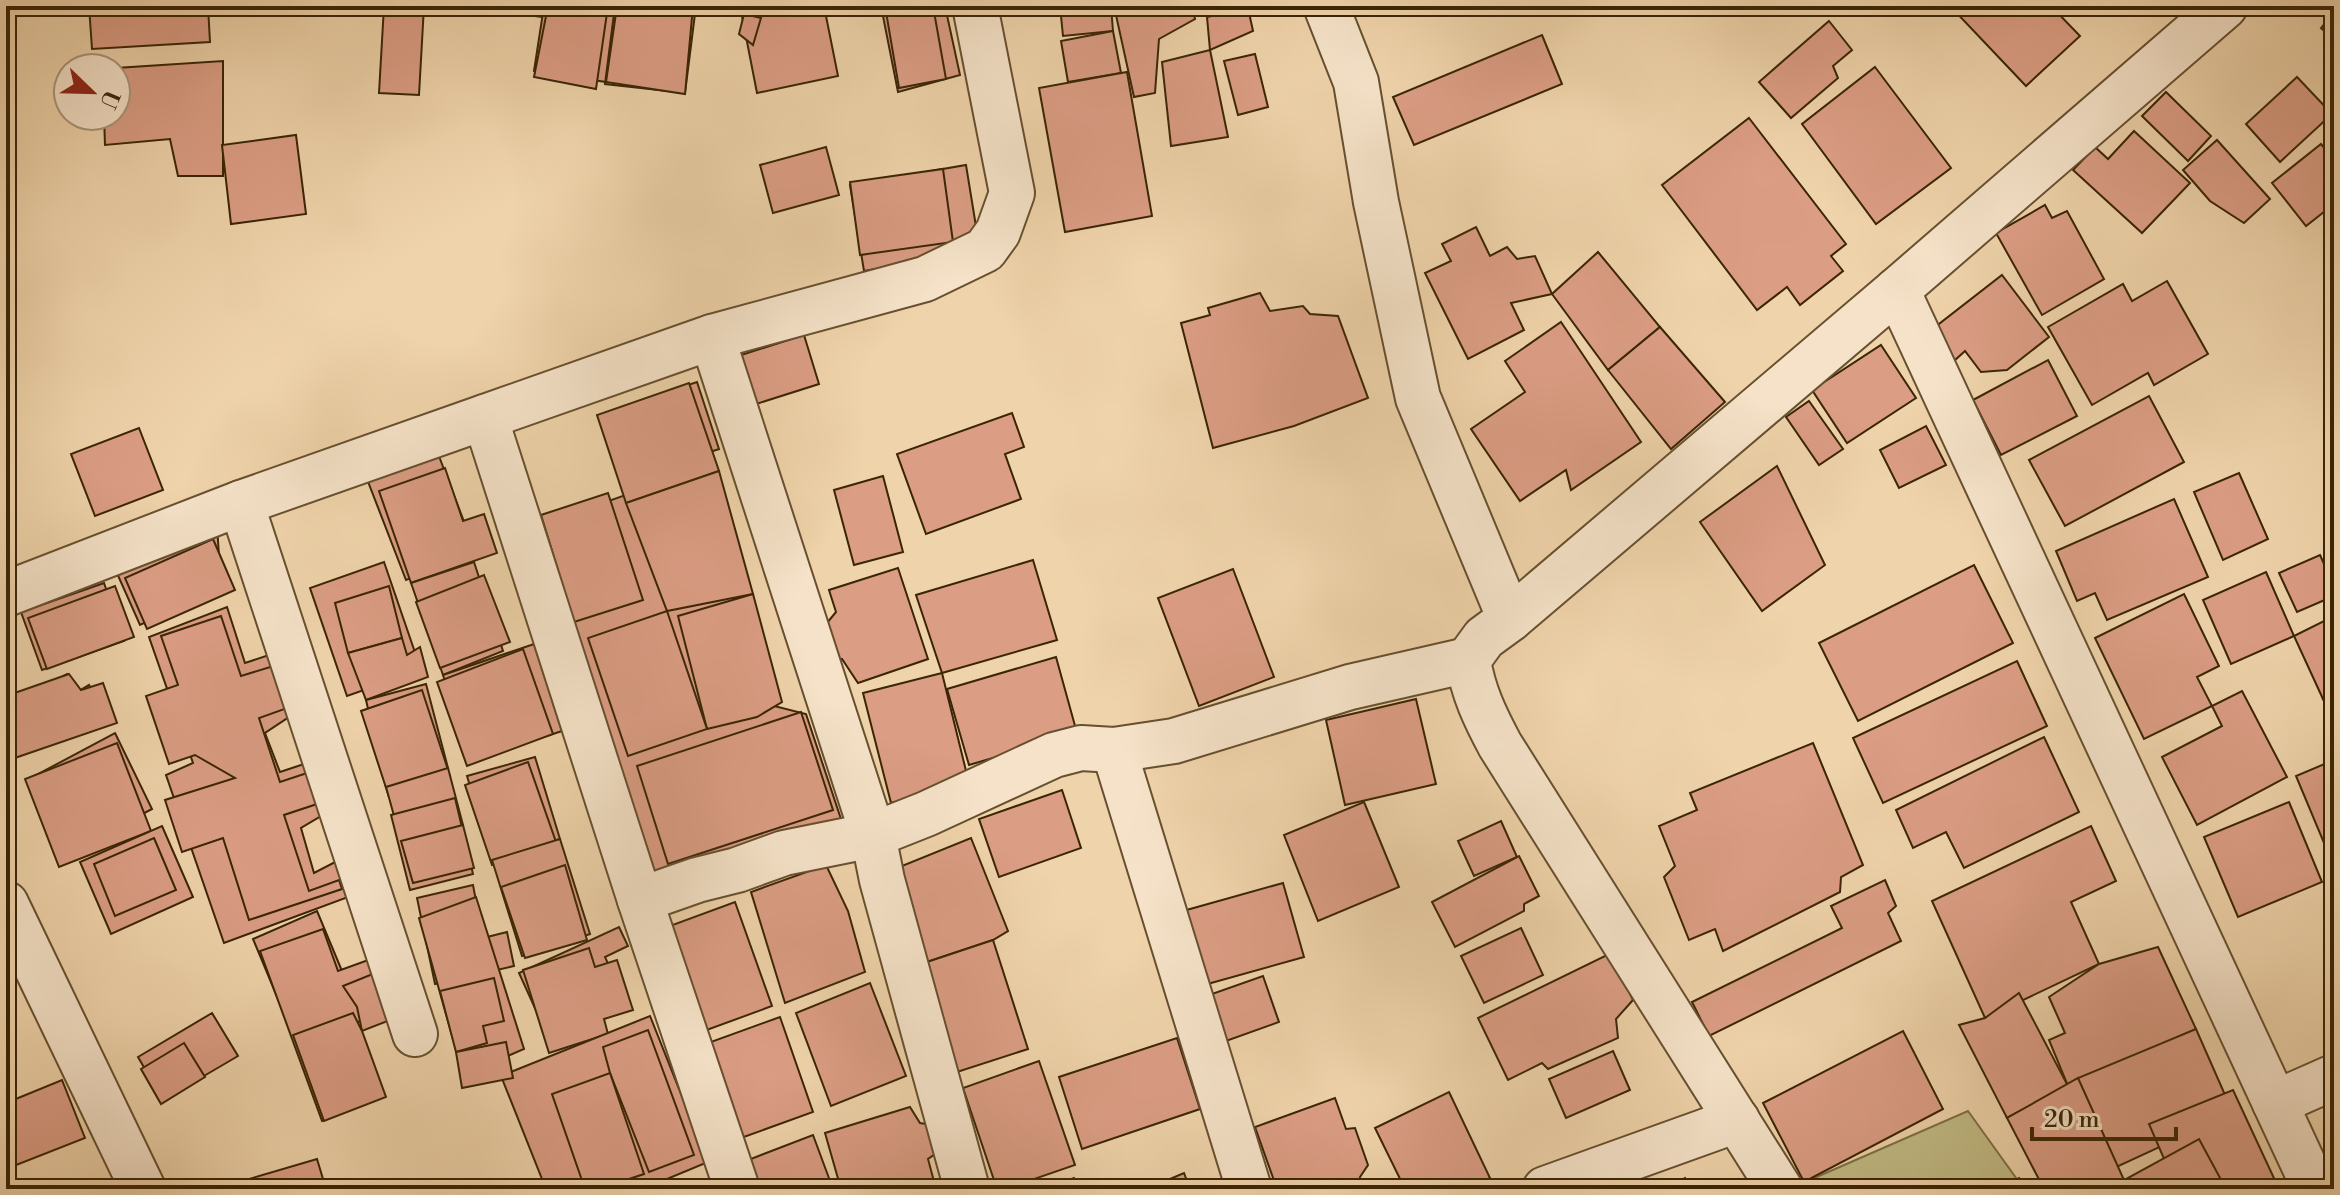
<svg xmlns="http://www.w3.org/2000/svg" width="2340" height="1195" font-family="'Libre Bodoni',serif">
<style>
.green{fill:#c1ba83;stroke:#7e7044;stroke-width:2}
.building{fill:#db9d84;stroke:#3a2506;stroke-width:2}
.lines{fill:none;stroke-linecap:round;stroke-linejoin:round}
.minor-casing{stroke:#67502f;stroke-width:48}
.minor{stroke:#f5e2c8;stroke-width:44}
</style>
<rect width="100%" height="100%" fill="#efd3aa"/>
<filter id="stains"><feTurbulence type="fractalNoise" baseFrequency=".0025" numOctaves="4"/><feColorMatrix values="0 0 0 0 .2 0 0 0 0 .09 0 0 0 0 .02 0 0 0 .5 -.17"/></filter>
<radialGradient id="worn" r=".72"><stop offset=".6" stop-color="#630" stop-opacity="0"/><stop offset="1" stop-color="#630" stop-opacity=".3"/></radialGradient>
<!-- green -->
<polygon class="green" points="1968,1111 2024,1189 1818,1189 1812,1179"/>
<!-- building -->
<g class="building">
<polygon points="89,6 208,6 210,42 92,49"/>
<polygon points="277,6 337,6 336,14 277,16"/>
<polygon points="384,6 424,6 419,95 379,93"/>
<polygon points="470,6 544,6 542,17 470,8"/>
<polygon points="481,6 540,6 539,13"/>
<polygon points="544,6 617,6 606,82 534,71"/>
<polygon points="548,6 608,6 596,89 534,77"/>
<polygon points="615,6 696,6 685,93 605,84"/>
<polygon points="617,6 693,6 685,94 606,82"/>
<polygon points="740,6 824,6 838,76 757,93"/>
<polygon points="881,6 945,6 960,75 898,92"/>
<polygon points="885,6 933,6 946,79 899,88"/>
<polygon points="1060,6 1111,6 1113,31 1063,36"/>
<polygon points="1114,6 1192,6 1195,19 1159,39 1155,93 1134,97"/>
<polygon points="1950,6 2051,6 2080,36 2026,86"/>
<polygon points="1248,8 1253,31 1210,50 1207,17"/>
<polygon points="2334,12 2334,39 2321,28"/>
<polygon points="744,14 761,18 753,45 739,34"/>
<polygon points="1829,21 1852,50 1833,66 1838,78 1791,118 1759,82"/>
<polygon points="1113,31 1121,73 1068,82 1061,41"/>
<polygon points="1542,35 1562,84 1414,145 1393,97"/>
<polygon points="1210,50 1228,137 1171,146 1162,62"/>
<polygon points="1255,54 1268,107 1238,115 1224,61"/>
<polygon points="223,61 223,176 178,176 170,139 105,145 104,116 116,116 116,68"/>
<polygon points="1875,67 1951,168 1876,224 1802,124"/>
<polygon points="1127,72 1152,216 1065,232 1039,88"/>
<polygon points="2297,77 2332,114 2280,162 2246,124"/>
<polygon points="2166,92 2211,136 2188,161 2142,116"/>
<polygon points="1749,118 1846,244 1831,256 1843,271 1800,305 1787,287 1757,310 1662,185"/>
<polygon points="2134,131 2190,183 2142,233 2073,170 2095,147 2108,159"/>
<polygon points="296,135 306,214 231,224 222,145"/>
<polygon points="2217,140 2270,199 2244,223 2210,201 2183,170"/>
<polygon points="2321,144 2334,160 2334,204 2306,226 2272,183"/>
<polygon points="826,147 839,195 773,213 760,165"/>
<polygon points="966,165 980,251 864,271 850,185"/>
<polygon points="943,169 953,242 860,255 850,182"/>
<polygon points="2045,205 2052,218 2067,211 2104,279 2042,315 1996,233"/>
<polygon points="1476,227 1490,256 1507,247 1517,259 1535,256 1552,294 1511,303 1524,330 1468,359 1425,273 1451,261 1442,244"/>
<polygon points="1598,252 1660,327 1608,370 1552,294"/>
<polygon points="2002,275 2049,337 2007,370 1981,372 1965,351 1954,361 1930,331"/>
<polygon points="2167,281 2208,354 2154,385 2148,373 2092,405 2048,327 2123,284 2132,301"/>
<polygon points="1260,293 1270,311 1303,306 1310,314 1338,316 1368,398 1294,426 1213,448 1181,323 1210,315 1208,308"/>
<polygon points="1561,322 1641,442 1571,490 1566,470 1520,501 1471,429 1525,392 1505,361"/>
<polygon points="1660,327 1725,402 1671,449 1608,370"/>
<polygon points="804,335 819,384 753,405 738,356"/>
<polygon points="1881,345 1916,398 1847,443 1812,390"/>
<polygon points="2048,360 2077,416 2001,455 1973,400"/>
<polygon points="697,382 719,449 689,459 770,705 806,714 841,819 658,881 540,525 643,489 617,409"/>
<polygon points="689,383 719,471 626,503 597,415"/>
<polygon points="2149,396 2184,462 2065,526 2029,460"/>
<polygon points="1809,401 1843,449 1819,465 1786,417"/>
<polygon points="1012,413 1024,447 1005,454 1021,499 926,534 897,454"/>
<polygon points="1926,426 1946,465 1899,488 1880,450"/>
<polygon points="139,428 163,490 95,516 71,454"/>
<polygon points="437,451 476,553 406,580 367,479"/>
<polygon points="1777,466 1825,565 1762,611 1700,522"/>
<polygon points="445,468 463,521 484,514 497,553 411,583 379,491"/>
<polygon points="719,471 753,594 667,611 626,503"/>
<polygon points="2239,473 2268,539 2223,560 2194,492"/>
<polygon points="883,476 903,552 854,565 834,490"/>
<polygon points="608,493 643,600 574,622 541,515"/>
<polygon points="2174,499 2208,577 2107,620 2095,593 2077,601 2056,551"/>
<polygon points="217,525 221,587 140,625 116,571"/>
<polygon points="213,539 235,590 147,629 125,578"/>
<polygon points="2320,555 2334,586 2334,596 2297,612 2279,573"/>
<polygon points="1033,560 1057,640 942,673 916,595"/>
<polygon points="384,562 421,670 347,696 310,588"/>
<polygon points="474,562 503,651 443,675 411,583"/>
<polygon points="1974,565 2013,643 1858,721 1819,643"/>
<polygon points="898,568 928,659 858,683 842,659 827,658 822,629 836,612 829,590"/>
<polygon points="1233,569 1274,677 1199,706 1158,598"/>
<polygon points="2266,572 2294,636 2231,664 2203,600"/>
<polygon points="484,575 510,642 440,668 416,602"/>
<polygon points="104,583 124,641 42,670 21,612"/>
<polygon points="115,586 134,637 47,669 28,618"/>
<polygon points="389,586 402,638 348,653 335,603"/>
<polygon points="753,594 782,702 757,717 707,729 678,616"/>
<polygon points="2184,594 2219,666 2197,677 2212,706 2144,739 2095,638"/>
<polygon points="227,607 245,663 272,654 295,713 265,733 280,772 307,763 326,813 301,828 314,873 341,859 351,896 224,943 166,775 193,763 149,637"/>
<polygon points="667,611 707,729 628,756 588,638"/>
<polygon points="221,616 241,676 280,664 293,706 259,718 280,782 307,773 317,804 284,815 309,891 339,880 342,889 249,920 223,838 182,852 165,800 235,778 195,755 169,764 146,696 178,685 161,636"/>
<polygon points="2334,616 2334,693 2323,699 2294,636"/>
<polygon points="402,638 407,655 420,647 428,677 366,700 348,653"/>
<polygon points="534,644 562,731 471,761 443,675"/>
<polygon points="523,649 553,734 467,766 437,682"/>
<polygon points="1056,657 1077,733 969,765 947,689"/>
<polygon points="2017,661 2047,726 1883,803 1853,738"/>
<polygon points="942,673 969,783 891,803 863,693"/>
<polygon points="67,674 77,692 89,685 103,711 13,758 6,745 6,706"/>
<polygon points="69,674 81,690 103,683 117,723 6,761 6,696"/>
<polygon points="426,684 448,768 386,787 366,700"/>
<polygon points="422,690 450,776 389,797 361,711"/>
<polygon points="2242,691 2287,777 2197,825 2162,757 2222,726 2212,706"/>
<polygon points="2334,693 2334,722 2323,699"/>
<polygon points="1416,699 1436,784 1345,805 1326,720"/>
<polygon points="801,712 833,810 668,864 637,766"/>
<polygon points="115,733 152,809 63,856 27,780"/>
<polygon points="2044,737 2079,812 1964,868 1946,832 1913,848 1896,810"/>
<polygon points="117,743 151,831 59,867 25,779"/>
<polygon points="1813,743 1863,865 1841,877 1840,892 1723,951 1715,929 1689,940 1664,877 1675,866 1659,826 1697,810 1690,793"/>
<polygon points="535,757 560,839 492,860 467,776"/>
<polygon points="2334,760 2334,839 2324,843 2296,776"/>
<polygon points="528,762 556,842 492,865 465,785"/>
<polygon points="448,768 463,825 401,841 386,787"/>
<polygon points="1062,790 1081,848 999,877 979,819"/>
<polygon points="455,798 473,874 410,890 391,815"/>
<polygon points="1364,802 1399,887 1318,921 1284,835"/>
<polygon points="2289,802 2322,882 2238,917 2204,837"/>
<polygon points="1501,821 1517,857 1474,876 1458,841"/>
<polygon points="463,825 474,868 413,883 401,841"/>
<polygon points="162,826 193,897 111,934 80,862"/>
<polygon points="2091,826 2116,881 2071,902 2099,964 1985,1018 1932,901"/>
<polygon points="154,838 176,890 115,916 94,864"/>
<polygon points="971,838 1008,931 993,940 921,964 887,872"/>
<polygon points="560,839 590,934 522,956 492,860"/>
<polygon points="1519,856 1539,896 1524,904 1524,911 1455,947 1432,902"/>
<polygon points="565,865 587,940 525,958 501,887"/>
<polygon points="826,865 848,911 865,972 785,1003 751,892"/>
<polygon points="1885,880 1896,906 1888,913 1901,941 1709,1036 1692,1002 1842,928 1831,906"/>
<polygon points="1283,883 1304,957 1204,985 1183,911"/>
<polygon points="473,885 483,938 507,932 514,966 435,984 417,898"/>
<polygon points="476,897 524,1049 463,1075 419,918"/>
<polygon points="735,902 772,1006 704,1031 667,927"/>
<polygon points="317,911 357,1007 293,1035 253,939"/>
<polygon points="619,927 628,946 605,957 626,1004 549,1039 519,973"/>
<polygon points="1521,928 1543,975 1484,1003 1461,956"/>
<polygon points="323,929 338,971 371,959 389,1010 350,1025 377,1099 322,1121 260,951"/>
<polygon points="993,940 1028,1049 957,1072 921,964"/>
<polygon points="2158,947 2196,1029 2068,1086 2049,1040 2065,1033 2049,997 2099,964"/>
<polygon points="589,948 595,967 617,960 633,1010 604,1019 608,1034 549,1053 523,970"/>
<polygon points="1611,953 1633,1000 1616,1019 1618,1038 1548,1069 1542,1063 1508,1080 1478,1018"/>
<polygon points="380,971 398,1017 362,1031 357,1007 343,986"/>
<polygon points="1263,976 1279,1022 1226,1041 1209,995"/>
<polygon points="494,978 504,1021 483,1026 487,1043 456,1052 440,991"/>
<polygon points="870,983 906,1076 831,1106 796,1013"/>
<polygon points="2019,993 2068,1086 2007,1118 1959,1025 1985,1018"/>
<polygon points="212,1013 238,1056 163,1100 138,1057"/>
<polygon points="353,1013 362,1031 386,1097 324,1121 293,1035"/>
<polygon points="650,1016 708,1162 643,1189 583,1189 580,1181 561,1189 546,1189 501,1076"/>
<polygon points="780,1017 813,1112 741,1138 708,1043"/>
<polygon points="2196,1029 2233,1113 2110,1170 2068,1086 2078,1078"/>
<polygon points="648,1030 694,1155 649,1172 610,1073 603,1047"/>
<polygon points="1903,1031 1943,1109 1804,1182 1763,1103"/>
<polygon points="1177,1038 1200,1109 1082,1149 1059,1077"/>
<polygon points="506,1042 513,1078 462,1088 456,1052"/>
<polygon points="184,1043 205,1077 161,1104 141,1069"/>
<polygon points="1613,1051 1630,1090 1566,1118 1549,1079"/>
<polygon points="1039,1061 1075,1165 1005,1189 997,1189 963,1088"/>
<polygon points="610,1073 644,1174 599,1189 585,1189 552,1094"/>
<polygon points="2078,1078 2124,1180 2103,1189 2044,1189 2007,1118"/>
<polygon points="62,1080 85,1138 6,1169 6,1103"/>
<polygon points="2233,1090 2279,1189 2177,1189 2149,1124"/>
<polygon points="1449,1092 1490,1178 1467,1189 1405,1189 1375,1128"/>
<polygon points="1335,1098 1346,1129 1355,1128 1368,1165 1360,1177 1359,1189 1277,1189 1255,1127"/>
<polygon points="910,1107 920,1123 932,1125 938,1152 928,1159 936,1189 841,1189 825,1133"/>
<polygon points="813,1135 833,1189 753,1189 743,1162"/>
<polygon points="2199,1139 2226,1189 2109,1189 2124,1180"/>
<polygon points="317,1159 326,1189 222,1189 222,1187"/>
<polygon points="1184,1173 1190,1189 1146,1189"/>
<polygon points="1074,1178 1078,1189 1043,1189"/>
<polygon points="1685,1178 1690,1189 1663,1189"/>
<polygon points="2019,1178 2025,1189 1999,1189"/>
</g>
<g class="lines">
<!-- minor casing -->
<g class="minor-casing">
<g id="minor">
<polyline points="1326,6 1356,82 1376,202 1418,398 1510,619"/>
<polyline points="1897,290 2315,1189"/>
<polyline points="712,337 873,835 882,880 967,1189"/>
<polyline points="485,417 640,900 737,1189"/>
<polyline points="241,503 415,1034"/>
<polyline points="6,594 241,503 485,417 712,337 925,279 985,250 998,232 1012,193 975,6"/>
<polyline points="1114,750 1249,1189"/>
<polyline points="640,900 697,880 737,870 784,853 873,835 926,814 1054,755 1081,748 1114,750 1174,741 1350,687 1468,660"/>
<polyline points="6,904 143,1189"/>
<polyline points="2275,1103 2334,1077"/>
<polyline points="1545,1189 1737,1120"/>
<path d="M1780,1189L1500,745C1485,717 1473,692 1468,660L1484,638L1510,619L1897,290L2225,6"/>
</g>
</g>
<!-- minor -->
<use href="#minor" class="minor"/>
</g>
<!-- margin -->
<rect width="2340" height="1195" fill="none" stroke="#efd3aa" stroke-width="32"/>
<rect x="8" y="8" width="2324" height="1179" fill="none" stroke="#3a2506" stroke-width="4"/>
<rect x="16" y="16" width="2308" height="1163" fill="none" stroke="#3a2506" stroke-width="2"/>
<!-- north arrow -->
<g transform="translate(92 92) rotate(113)"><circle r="38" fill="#f5e2c8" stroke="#aa967a" stroke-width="2"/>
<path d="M0-6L14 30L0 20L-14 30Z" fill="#8f2418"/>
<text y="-12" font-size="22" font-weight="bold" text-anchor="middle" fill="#3a2506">U</text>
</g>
<!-- scale -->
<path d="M2032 1127v12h144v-12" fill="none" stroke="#3a2506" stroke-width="4"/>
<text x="2044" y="1127" font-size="24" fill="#3a2506" stroke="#f5e2c8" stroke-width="6" paint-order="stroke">20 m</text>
<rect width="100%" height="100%" filter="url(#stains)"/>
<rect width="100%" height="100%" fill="url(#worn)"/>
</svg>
